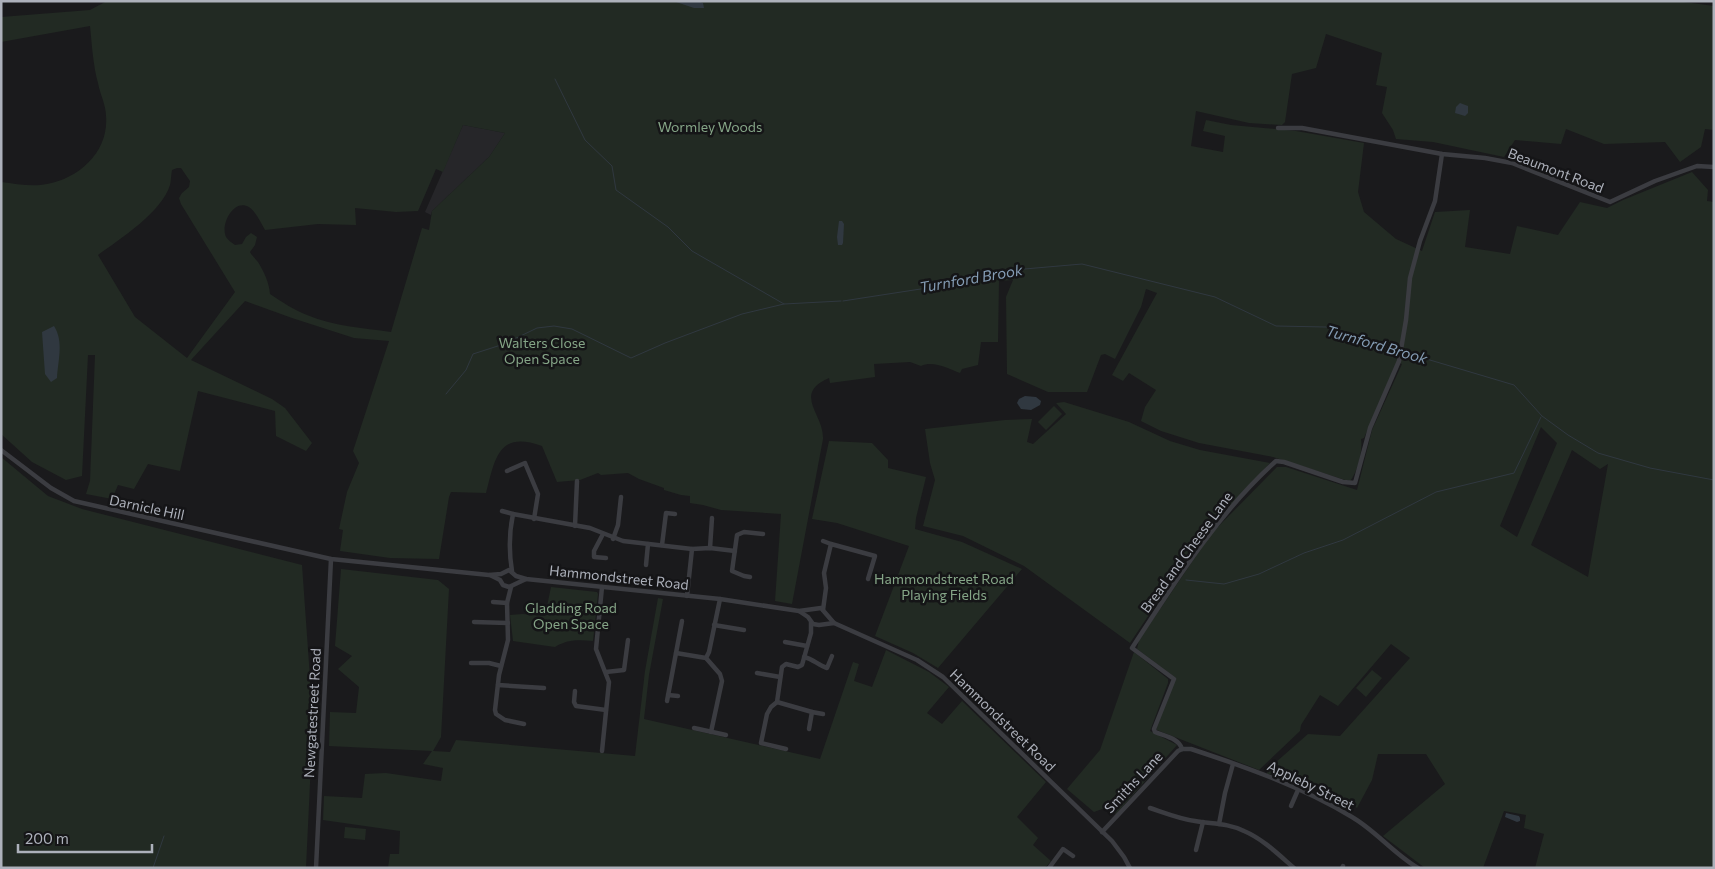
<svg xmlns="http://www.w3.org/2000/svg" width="1715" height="869" font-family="Commissioner,sans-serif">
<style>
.built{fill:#262629}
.green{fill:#222a23;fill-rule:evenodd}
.water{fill:#303840}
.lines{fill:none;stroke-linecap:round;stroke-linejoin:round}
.stream{stroke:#303840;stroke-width:1}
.minor{stroke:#3b3c41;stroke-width:4.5}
.labels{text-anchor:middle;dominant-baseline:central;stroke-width:5;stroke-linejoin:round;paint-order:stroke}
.park-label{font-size:14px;fill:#85a587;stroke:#151517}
.street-label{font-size:14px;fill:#adb1bb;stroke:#151517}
.water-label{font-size:15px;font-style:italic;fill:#859db5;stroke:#151517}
</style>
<rect width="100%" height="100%" fill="#1a1a1c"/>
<!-- built -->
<polygon class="built" points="463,125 505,133 489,157 432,211 431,215 425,212"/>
<!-- green -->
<g class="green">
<path d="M107,1H1677L1714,6V130L1705,129L1701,147L1680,162L1665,142L1604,144L1566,129L1561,144L1515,140L1504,157L1433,142L1396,139L1393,130L1382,113L1387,87L1376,85L1382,53L1326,34L1316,68L1292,74L1285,122L1282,125L1249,123L1196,111L1191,146L1223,152L1225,136L1203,131L1206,120L1231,125L1296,131L1364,143L1358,192L1364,212L1396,239L1422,251L1435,212L1470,210L1465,247L1510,254L1517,226L1558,235L1580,202L1607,208L1623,200L1692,172L1708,190L1707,201L1714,202V868H1535L1544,834L1524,828L1526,815L1504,811L1483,868H1425L1383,836L1445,784L1426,754H1378L1372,780L1357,808L1353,804L1308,781L1267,774V770L1308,734L1340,736L1410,658L1391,644L1338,706L1320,695L1301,725L1300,731L1259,770L1157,730L1156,728L1176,678L1137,649L1139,640L1211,534L1277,467H1286L1357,490L1372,430L1402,364L1397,362L1364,438L1361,439C1363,449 1358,472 1350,481L1345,480L1273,457L1199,443L1161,431L1141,421L1145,407L1156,390L1129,373L1123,381L1112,375L1157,293L1146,289L1141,307L1115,359L1105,354L1101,355L1087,392H1048L1007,374L1006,297L1013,280L999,281L998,342H981L978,365L962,369L960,373C949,369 933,360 921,366L910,362L874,364L875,377L830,383L829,378C792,394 824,414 823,439L792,604L775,601L781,514L721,510L703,505L690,503V496L681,495L664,490V488L639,479L628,473L601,475L598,473L580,480L557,482L542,446C498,430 495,459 486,493L451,492L449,497L439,559L390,558L340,551L343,530L339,529L347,492L359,463L353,451L389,341L354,338L292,318L245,301L191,360L272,399L285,408L312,443L306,451L276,436L275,411L198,391L180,471L148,464L134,489L118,485L112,499L86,494L90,481L95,355H88L82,476L66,480L32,462L1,434V182C16,184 33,187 47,184C80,178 109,151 106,116C106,105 100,94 98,83C93,65 92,45 90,26L1,42V17L90,10ZM463,125L505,133L489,157L432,211L429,230L422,228L391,332C363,328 333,326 307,315C294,310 282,302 270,294C269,282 264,272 258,262C255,258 252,256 250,252L255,245L257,237L251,233L246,237L242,244L235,245C232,243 228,240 226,237C220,224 234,198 249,207C256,212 261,223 265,230L318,224L356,225L355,208L396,212L418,211L436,169L443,172ZM177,168H181L190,181L189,187L182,193L179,198L181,204L235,292L187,358L135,317L98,255C120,239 162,212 170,185C171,181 171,175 172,170ZM1541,427L1557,443L1517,537L1500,526ZM1572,450L1600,469L1608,464L1588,577L1531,545Z"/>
<polygon points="1064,402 1129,422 1170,441 1200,450 1270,463 1197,543 1130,643 1024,566 963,536 923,526 935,480 930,463 925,429 1005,420 1032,419 1027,442 1033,444 1066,414 1056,403"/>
<polygon points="1054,406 1062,414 1046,430 1038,422"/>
<polygon points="829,441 872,443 888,460 888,468 926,477 916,518 915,529 962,542 1022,569 938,668 913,653 875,636 909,546 837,523 812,519"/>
<polygon points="1,457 48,496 82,509 302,565 313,720 306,868 1,868"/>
<polygon points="341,569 438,580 449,589 441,737 433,751 450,752 456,740 635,756 645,671 658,598 663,599 649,675 644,719 820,759 853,662 859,664 854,681 872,687 886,650 929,672 949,687 927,713 942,724 962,701 1046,782 1017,817 1038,838 1033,845 1051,861 1045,868 388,868 390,854 399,854 400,831 323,820 324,796 362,798 365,774 386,773 441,781 443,768 423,764 432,751 329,746 330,712 356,713 359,687 338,669 352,656 335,646"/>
<path d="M551,587L597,592L598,594L593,641C579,640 568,639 555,647L513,641L510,615L523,614L545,616Z"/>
<polygon points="1134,652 1168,679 1168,683 1150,731 1177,745 1116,814 1102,809 1094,812 1067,789 1100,750"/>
<polygon points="1372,670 1382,678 1366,697 1356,688"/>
<polygon points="345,827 366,829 365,840 344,838"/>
</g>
<!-- water -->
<g class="water">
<polygon points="673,1 698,1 703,3 704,8 694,8"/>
<polygon points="1460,103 1468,106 1468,113 1465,116 1455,113 1456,107"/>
<polygon points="839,221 842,221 844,224 843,243 842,245 838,245 837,237"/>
<path d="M54,326C64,342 58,360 57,378L51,382L45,374L42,332Z"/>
<polygon points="1025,396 1036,397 1041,401 1040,405 1031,410 1021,409 1017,403 1019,399"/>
<polygon points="1506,813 1519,816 1520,818 1520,821 1517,822 1505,817"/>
</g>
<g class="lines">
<!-- stream -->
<g class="stream">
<polyline points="555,79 585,140 612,166 616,190 668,227 692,251 784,304 841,301"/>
<polyline points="843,301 927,288 1013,270 1082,264 1215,297 1276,326 1326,327 1399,351"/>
<polyline points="1403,352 1514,385 1542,416 1568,435 1598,453 1650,468 1714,480"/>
<polyline points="446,394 466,370 473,354 504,344 537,328 554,326 572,329 631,358 665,343 742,314 784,304"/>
<polyline points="1186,580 1224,584 1259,574 1304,553 1343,540 1436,492 1514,473 1541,417"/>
<polyline points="153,868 164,836"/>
</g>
<!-- minor -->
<g class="minor">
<polyline points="1278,128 1302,128 1442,154 1485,158 1512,163 1610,202 1655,181 1697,166 1714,167"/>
<polyline points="1,450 51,488 74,501 331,559 489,575 501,574 509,570 516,576 526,579 720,599 799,611 821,608 834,623 917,660 943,677 1112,841 1124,857 1130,868"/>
<polyline points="507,471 525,463 538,494 534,519"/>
<path d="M502,511L513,514C509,533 509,553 512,571"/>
<polyline points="513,514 590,528 623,541 692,549 710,548 735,551"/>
<polyline points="575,526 577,481"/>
<polyline points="603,534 594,551 594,557 606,558"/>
<polyline points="613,539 618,525 621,497"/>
<polyline points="823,541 831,544"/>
<polyline points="662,545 666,513 675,514"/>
<polyline points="710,548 712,518"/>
<polyline points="646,565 648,544"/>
<polyline points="490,575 500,580 503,585 509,587 526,579"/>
<polyline points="750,577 744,576 732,571 737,535 744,532 763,534"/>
<polyline points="511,587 507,603 508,640 499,675 495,710 496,714 505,720 524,724"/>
<polyline points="687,596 692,549"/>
<polyline points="493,602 507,603"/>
<polyline points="823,610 826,588 824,573 831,544 875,556 868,579"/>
<polyline points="799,611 808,617 813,624 819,625 834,623"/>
<polyline points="474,622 508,623"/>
<polyline points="714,625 744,630"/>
<polyline points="785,642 807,646"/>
<polyline points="676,653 706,658"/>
<path d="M804,657C813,659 818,665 827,668L832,656"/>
<polyline points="471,663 489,663 501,666"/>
<polyline points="606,672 624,670 628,640"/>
<polyline points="757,673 780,677"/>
<polyline points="498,685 544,688"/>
<polyline points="575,691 574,702 576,706 606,710"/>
<polyline points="668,695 678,696"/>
<polyline points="667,701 682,621"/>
<polyline points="777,702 812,712 809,729"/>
<polyline points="812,712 823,714"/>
<polyline points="694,728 726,735"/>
<polyline points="711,732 722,681 720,674 706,658 709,652 720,599"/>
<polyline points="786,749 761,743 767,714 771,707 777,702 782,667 786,664 798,667 802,665 811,633 811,622"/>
<path d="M1182,749C1179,738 1164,736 1155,732L1154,729L1174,679L1132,648C1175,582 1217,514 1276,461L1284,462L1343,482L1355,483L1370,428L1399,361L1406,320L1410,278L1420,241L1435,201L1442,154"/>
<path d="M1182,749H1191C1246,767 1302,787 1352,817C1376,831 1394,854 1418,868"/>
<polyline points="602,751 609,682 596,649 602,587"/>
<polyline points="1291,806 1298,790"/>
<path d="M1150,808C1165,813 1180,819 1195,821C1212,824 1228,823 1244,831C1263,839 1279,855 1294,868"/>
<polyline points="1219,824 1225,793 1233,764"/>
<polyline points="1102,832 1178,751 1182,749"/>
<polyline points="1196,850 1203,822"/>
<polyline points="316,868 331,559"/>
<polyline points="1049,868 1063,849 1073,856"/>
<polyline points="1342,868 1343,866"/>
</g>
</g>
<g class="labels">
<!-- park labels -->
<g class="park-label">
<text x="710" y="126">Wormley Woods</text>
<text x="542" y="342">Walters Close<tspan x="542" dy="16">Open Space</tspan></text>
<text x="944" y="578">Hammondstreet Road<tspan x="944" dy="16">Playing Fields</tspan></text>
<text x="571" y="607">Gladding Road<tspan x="571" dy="16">Open Space</tspan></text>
</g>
<!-- street labels -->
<g class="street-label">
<text transform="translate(1556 170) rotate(21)">Beaumont Road</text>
<text transform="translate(147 507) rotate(12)">Darnicle Hill</text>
<text transform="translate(1186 552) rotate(-54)">Bread and Cheese Lane</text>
<text transform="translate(619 577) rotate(6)">Hammondstreet Road</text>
<text transform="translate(312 713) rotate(-87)">Newgatestreet Road</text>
<text transform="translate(1003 720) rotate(44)">Hammondstreet Road</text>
<text transform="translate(1133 782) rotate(-47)">Smiths Lane</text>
<text transform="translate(1311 785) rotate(26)">Appleby Street</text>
</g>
<!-- water labels -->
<g class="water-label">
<text transform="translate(971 278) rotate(-10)">Turnford Brook</text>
<text transform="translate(1377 344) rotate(16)">Turnford Brook</text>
</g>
</g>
<!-- border -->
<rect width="1715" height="869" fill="none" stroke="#adb1bb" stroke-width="5"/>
<!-- scale -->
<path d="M18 844v8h134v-8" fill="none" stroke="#adb1bb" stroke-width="2.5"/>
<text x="25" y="844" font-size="15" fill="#adb1bb" stroke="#151517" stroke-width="4" paint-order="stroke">200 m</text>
</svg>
